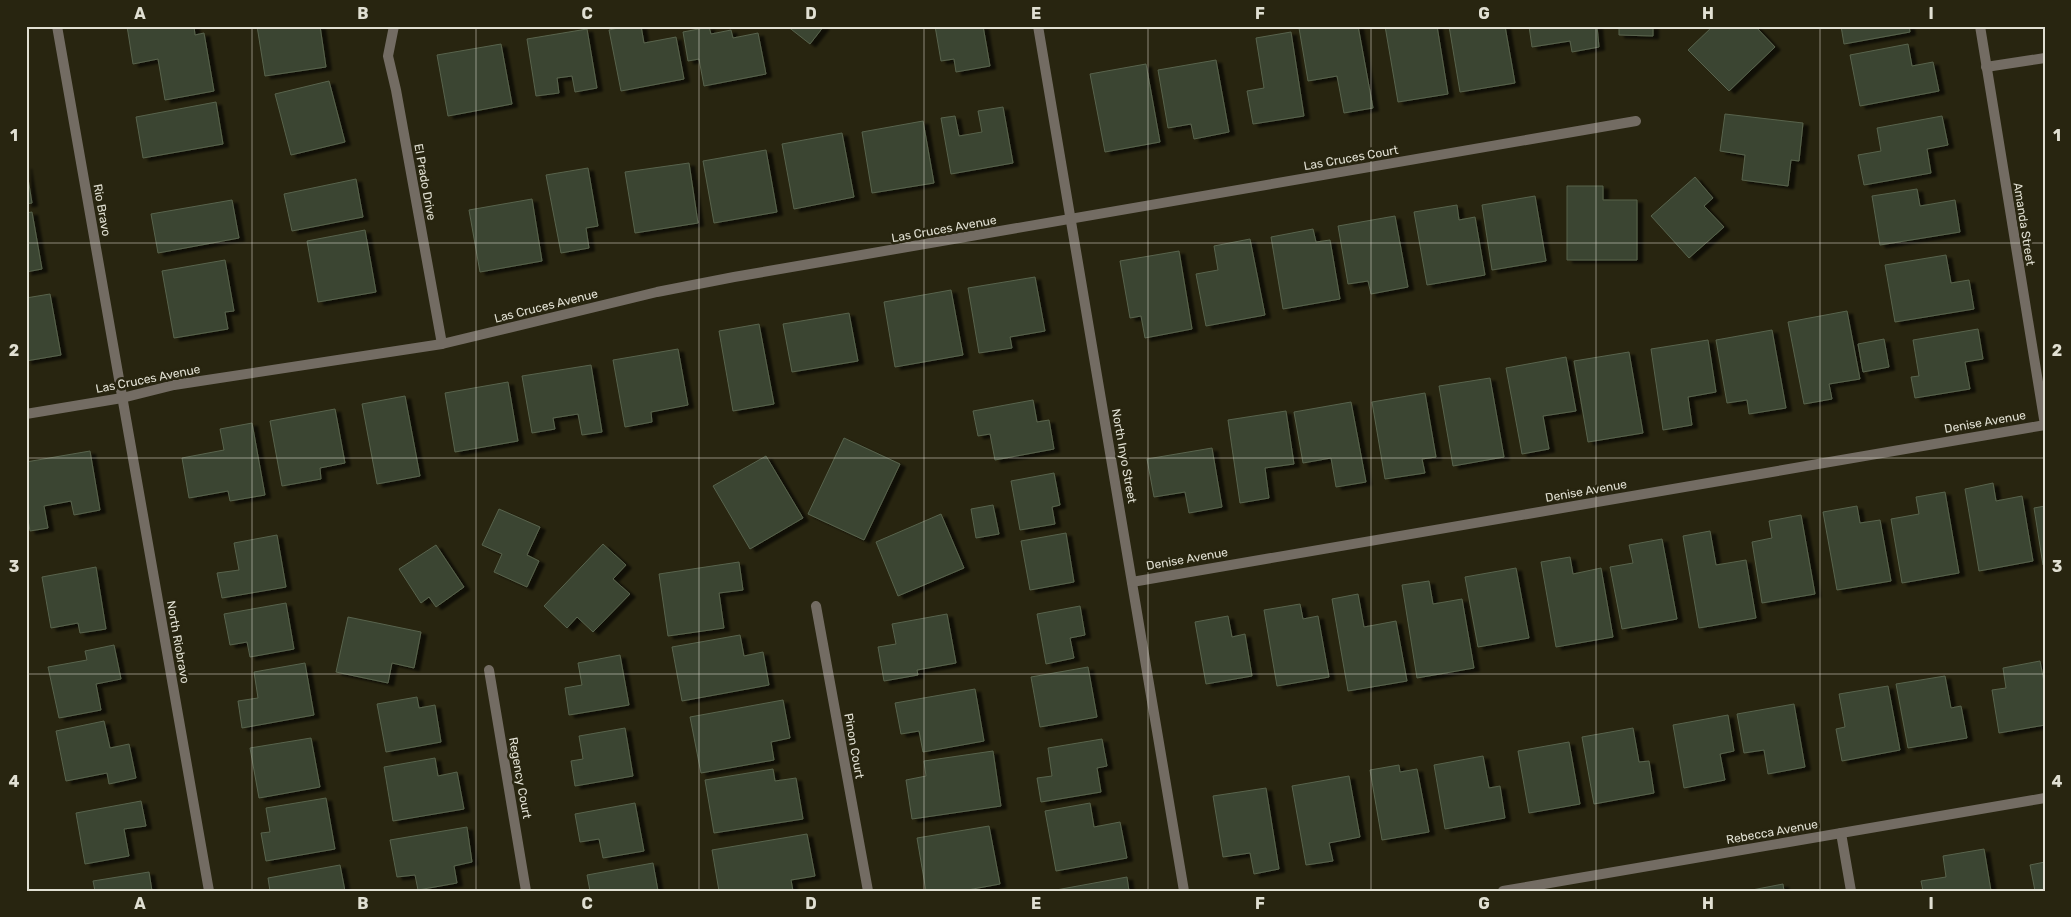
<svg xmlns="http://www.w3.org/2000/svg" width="2071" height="917" font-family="Rubik,sans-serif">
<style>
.building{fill:#3b4531;stroke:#58634d;filter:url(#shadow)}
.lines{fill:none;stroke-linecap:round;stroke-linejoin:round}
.street{stroke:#736c63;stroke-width:10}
.grid{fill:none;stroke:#e1e0d3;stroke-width:1;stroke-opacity:0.55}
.labels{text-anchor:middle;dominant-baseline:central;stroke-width:5;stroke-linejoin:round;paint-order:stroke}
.street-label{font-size:12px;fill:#e1e0d3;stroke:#282510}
.neatline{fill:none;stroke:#e1e0d3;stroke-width:2}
.grid-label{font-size:16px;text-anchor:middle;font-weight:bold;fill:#e1e0d3}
</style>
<defs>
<filter id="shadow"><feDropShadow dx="5.5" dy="3" stdDeviation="1" flood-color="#0009"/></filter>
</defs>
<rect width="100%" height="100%" fill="#282510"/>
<!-- building -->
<g class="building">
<polygon points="127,26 194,26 195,35 204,33 214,91 165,100 158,59 133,64"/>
<polygon points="257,26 320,26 326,67 265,76"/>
<polygon points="627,26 641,26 644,43 676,37 684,79 621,91 609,30"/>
<polygon points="787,26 824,26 810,44"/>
<polygon points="935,26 983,26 990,66 956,72 954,59 941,61"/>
<polygon points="1311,26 1358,26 1373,108 1344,113 1337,76 1308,81 1299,28"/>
<polygon points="1385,26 1437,26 1448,94 1398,102"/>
<polygon points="1449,26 1505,26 1515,83 1460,92"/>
<polygon points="1529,26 1597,26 1599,47 1572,52 1570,41 1532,47"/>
<polygon points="1619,26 1653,26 1653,36 1619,35"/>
<polygon points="1713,26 1755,26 1775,47 1729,91 1688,50"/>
<polygon points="1841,26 1909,26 1910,32 1844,44"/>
<polygon points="709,27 711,34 731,30 733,38 758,33 766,74 704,86 699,59 688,61 683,32"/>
<polygon points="587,29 597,88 575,92 572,76 557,78 559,93 536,96 527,39"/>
<polygon points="1291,32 1304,116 1253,124 1247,91 1264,88 1256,38"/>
<polygon points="501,44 512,104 448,116 437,55"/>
<polygon points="1908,44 1912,66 1933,62 1939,91 1860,106 1850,55"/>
<polygon points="1216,60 1229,132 1194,139 1191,124 1168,128 1158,70"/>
<polygon points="1146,64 1160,142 1105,152 1090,74"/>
<polygon points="329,81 345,142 291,155 275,94"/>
<polygon points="216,102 223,144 143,158 136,117"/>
<polygon points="1003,107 1013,163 951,174 941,118 955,116 959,136 982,132 978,111"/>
<polygon points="1725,114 1803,123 1799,161 1791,160 1788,186 1742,180 1745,155 1720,151"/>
<polygon points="1942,116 1948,145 1927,149 1931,173 1864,185 1858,155 1881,151 1877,128"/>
<polygon points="923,121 934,183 872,193 862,132"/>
<polygon points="842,133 854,197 794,209 782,144"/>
<polygon points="766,150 777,212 714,223 703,161"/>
<polygon points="689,163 698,223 635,233 625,172"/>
<polygon points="26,166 32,203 26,204"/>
<polygon points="588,168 598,226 586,228 589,248 561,253 546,175"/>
<polygon points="1695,177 1713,198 1704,206 1724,227 1689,258 1651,216"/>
<polygon points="356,179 363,217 292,231 284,194"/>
<polygon points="1567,186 1603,186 1603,200 1637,200 1637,260 1567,260"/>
<polygon points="1917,189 1920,206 1955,200 1960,232 1880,245 1872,196"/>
<polygon points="1535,196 1546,261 1492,270 1482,205"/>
<polygon points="532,199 542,261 480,272 469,210"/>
<polygon points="232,200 239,238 158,253 151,214"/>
<polygon points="1457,205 1459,220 1475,217 1485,275 1427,285 1414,212"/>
<polygon points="32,212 42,269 26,272 26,213"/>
<polygon points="1395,216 1408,287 1371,294 1368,281 1348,284 1338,226"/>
<polygon points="1313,229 1316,242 1330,240 1340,299 1283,309 1271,237"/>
<polygon points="365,230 376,292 318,302 307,241"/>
<polygon points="1250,239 1265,315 1206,326 1196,274 1218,270 1214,246"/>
<polygon points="1179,251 1192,329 1145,338 1141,316 1130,318 1120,261"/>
<polygon points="1946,255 1951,283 1969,280 1974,309 1895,322 1885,265"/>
<polygon points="225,260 234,311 225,312 228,329 174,338 162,271"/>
<polygon points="1035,277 1045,331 1010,337 1012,348 979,353 968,288"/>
<polygon points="951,290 963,355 895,367 884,302"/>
<polygon points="50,294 61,355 26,361 26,298"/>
<polygon points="1847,311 1860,379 1829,384 1832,399 1804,404 1788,322"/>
<polygon points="849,313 858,361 792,372 783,324"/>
<polygon points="759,324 774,404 733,411 719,331"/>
<polygon points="1978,329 1983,359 1965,362 1970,389 1915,398 1911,377 1919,376 1913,340"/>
<polygon points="1772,330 1786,408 1749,414 1747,400 1727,403 1716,340"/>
<polygon points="1884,339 1889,367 1863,372 1858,344"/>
<polygon points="1708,340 1716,392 1688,397 1692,425 1663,430 1651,349"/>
<polygon points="678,349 688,405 651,412 652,422 625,427 613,360"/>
<polygon points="1629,352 1643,433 1588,442 1574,361"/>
<polygon points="1566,357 1576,411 1543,416 1549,449 1522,454 1506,368"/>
<polygon points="591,365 602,432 582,435 578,414 553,418 555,429 532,433 522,376"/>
<polygon points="1490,378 1504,457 1453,466 1439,386"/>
<polygon points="508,382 518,441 455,452 445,393"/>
<polygon points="1425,393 1436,457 1422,459 1425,473 1385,479 1372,402"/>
<polygon points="405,396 420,476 377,484 362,404"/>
<polygon points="1033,400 1037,422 1049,420 1054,449 995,460 990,434 978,436 973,411"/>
<polygon points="1351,402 1366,482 1336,487 1331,458 1303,463 1294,412"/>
<polygon points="335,409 345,463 320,468 321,479 282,486 270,421"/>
<polygon points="1286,411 1294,464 1265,468 1269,498 1240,503 1228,420"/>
<polygon points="252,423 265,495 230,501 228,491 189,498 182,458 224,450 220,429"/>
<polygon points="844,438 900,464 864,540 808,514"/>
<polygon points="1212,448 1222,507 1189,513 1185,492 1154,497 1147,459"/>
<polygon points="90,451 100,510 74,515 71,501 44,506 48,528 30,531 26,508 26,462"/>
<polygon points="766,456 803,518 750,549 713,486"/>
<polygon points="1054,473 1060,505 1052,507 1055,524 1020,530 1011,481"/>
<polygon points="1993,483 1996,501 2022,496 2033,561 1979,571 1965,489"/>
<polygon points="1945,492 1959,573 1902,583 1891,519 1919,514 1916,497"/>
<polygon points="993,505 999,534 976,538 971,509"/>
<polygon points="1857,506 1860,523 1880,520 1891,581 1837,590 1823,512"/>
<polygon points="2045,506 2045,564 2043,565 2034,508"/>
<polygon points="499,509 540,527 527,555 539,561 527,587 494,572 502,554 482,545"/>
<polygon points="941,514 964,568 898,596 876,542"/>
<polygon points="1801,515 1815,594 1762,603 1752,542 1772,538 1769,521"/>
<polygon points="1710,531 1716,565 1746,560 1756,618 1699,628 1683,536"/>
<polygon points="1066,533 1074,582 1030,590 1021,541"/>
<polygon points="277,535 286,587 222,598 217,573 239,570 234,543"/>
<polygon points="1662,539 1677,619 1622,629 1610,567 1633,563 1629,545"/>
<polygon points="603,544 626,565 613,579 630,594 593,632 577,617 567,628 544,606"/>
<polygon points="436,545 464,587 436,607 429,597 421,603 399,569"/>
<polygon points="1570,557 1573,574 1601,568 1613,637 1556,647 1541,562"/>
<polygon points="739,562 743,590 719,593 724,628 668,636 659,574"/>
<polygon points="96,567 106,629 80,633 78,623 51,628 42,577"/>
<polygon points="1516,568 1529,638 1478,647 1465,577"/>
<polygon points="1429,581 1433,604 1462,599 1474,668 1417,678 1402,585"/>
<polygon points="1358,594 1364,627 1396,621 1407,681 1348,691 1332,599"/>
<polygon points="286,603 294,649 250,657 247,642 230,645 224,614"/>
<polygon points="1300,604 1303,619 1318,616 1329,677 1277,686 1264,610"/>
<polygon points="1080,606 1085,635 1070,638 1074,658 1046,664 1037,614"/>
<polygon points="947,614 956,663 917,670 918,675 884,681 878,647 896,644 892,624"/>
<polygon points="1228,616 1232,637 1245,634 1252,676 1206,684 1195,622"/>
<polygon points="348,617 421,632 414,668 392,663 388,683 336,672"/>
<polygon points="740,635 744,656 763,652 769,685 682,701 672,647"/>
<polygon points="114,645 121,679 96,684 101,710 59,718 48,667 87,660 85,651"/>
<polygon points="620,655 629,705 569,715 565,688 582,685 578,663"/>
<polygon points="2040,661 2045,687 2045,725 1999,733 1992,690 2006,688 2003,668"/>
<polygon points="305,663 314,715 242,728 238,701 258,698 254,672"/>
<polygon points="1088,667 1097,717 1040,727 1031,677"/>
<polygon points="1945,676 1951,708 1961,706 1967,738 1908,748 1896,684"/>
<polygon points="1888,686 1900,750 1842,761 1836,729 1845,727 1839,694"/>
<polygon points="975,689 984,741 923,752 919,731 901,734 895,703"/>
<polygon points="417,697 419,708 435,705 441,742 386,752 377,704"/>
<polygon points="783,700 790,738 771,742 774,760 701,773 690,717"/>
<polygon points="1794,704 1805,767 1768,774 1764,750 1744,753 1737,714"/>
<polygon points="1728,715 1734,751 1720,754 1725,780 1684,788 1673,725"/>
<polygon points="104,721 110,748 129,744 136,778 109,784 107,773 66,781 56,731"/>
<polygon points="625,728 633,776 575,786 571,761 583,759 579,736"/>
<polygon points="1633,728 1639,762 1649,761 1654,793 1594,804 1582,737"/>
<polygon points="311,738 320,787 259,798 250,748"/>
<polygon points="1102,739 1107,766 1097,768 1101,792 1041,802 1037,778 1052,776 1048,748"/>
<polygon points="1569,742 1580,804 1529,813 1518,751"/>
<polygon points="993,751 1001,806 912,819 906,780 926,776 924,761"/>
<polygon points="1483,756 1489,788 1500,786 1505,818 1445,829 1434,765"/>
<polygon points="435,758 438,776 457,772 464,809 393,821 384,767"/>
<polygon points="1399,765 1400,772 1417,769 1429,832 1382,840 1370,770"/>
<polygon points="773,769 775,781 796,778 803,819 714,833 705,780"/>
<polygon points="1349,776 1360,837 1329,843 1333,861 1306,865 1292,786"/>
<polygon points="1266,788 1279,869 1254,874 1250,853 1223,857 1213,796"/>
<polygon points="326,798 335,849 266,861 261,833 270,832 266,808"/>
<polygon points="141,801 146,826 124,829 129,856 85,864 76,813"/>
<polygon points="635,803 644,851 603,858 599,839 580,842 575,814"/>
<polygon points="1090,803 1094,827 1120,822 1127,858 1056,871 1045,811"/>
<polygon points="989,826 1000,884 962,891 926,891 917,838"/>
<polygon points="467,827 472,862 454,866 457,883 418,890 415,875 397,877 390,840"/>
<polygon points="807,834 815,876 791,880 793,891 719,891 712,850"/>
<polygon points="1984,849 1991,891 1923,891 1921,881 1946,877 1943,856"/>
<polygon points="2045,862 2045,891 2035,891 2030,865"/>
<polygon points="653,863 658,891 590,891 587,875"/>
<polygon points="340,865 345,891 270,891 268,878"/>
<polygon points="149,872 152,891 95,891 93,881"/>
<polygon points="1127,877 1129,891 1056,891 1056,890"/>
<polygon points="1783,884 1784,891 1747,891"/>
</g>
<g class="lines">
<!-- street -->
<g class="street">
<polyline points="57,26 209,891"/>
<polyline points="394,26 388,56 396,90 442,344"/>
<polyline points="1038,26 1184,891"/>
<polyline points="1986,67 2045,58"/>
<polyline points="26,414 122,398 174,385 442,344 657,292 734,277 1636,121"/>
<polyline points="1132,582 2045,425 1980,26"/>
<polyline points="816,606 868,891"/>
<polyline points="489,670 526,891"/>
<polyline points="1841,833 1851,891"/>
<polyline points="1503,891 2045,798"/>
</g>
</g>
<!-- grid -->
<path class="grid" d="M252,26V891M476,26V891M699,26V891M924,26V891M1148,26V891M1371,26V891M1596,26V891M1820,26V891M26,243H2045M26,458H2045M26,674H2045"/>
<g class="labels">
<!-- street labels -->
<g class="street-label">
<text transform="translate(1351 158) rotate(-10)">Las Cruces Court</text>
<text transform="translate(425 182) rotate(80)">El Prado Drive</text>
<text transform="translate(102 210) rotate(80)">Rio Bravo</text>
<text transform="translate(2024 224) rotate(81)">Amanda Street</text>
<text transform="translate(944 229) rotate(-10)">Las Cruces Avenue</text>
<text transform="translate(546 306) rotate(-14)">Las Cruces Avenue</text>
<text transform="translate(148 379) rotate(-11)">Las Cruces Avenue</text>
<text transform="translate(1985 422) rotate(-10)">Denise Avenue</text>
<text transform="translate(1124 456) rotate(80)">North Inyo Street</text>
<text transform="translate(1586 491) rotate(-10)">Denise Avenue</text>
<text transform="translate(1187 559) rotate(-10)">Denise Avenue</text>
<text transform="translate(178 642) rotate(80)">North Riobravo</text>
<text transform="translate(854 746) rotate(80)">Pinon Court</text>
<text transform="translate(520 778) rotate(80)">Regency Court</text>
<text transform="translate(1772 832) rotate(-10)">Rebecca Avenue</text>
</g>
</g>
<!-- border -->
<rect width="2071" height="917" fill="none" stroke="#282510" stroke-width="55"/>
<rect x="28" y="28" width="2016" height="862" class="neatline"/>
<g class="grid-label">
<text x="140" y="19">A</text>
<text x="363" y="19">B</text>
<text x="587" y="19">C</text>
<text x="811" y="19">D</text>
<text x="1036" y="19">E</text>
<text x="1260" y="19">F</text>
<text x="1484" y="19">G</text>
<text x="1708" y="19">H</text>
<text x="1931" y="19">I</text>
<text x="14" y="141">1</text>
<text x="2057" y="141">1</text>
<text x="14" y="356">2</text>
<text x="2057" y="356">2</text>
<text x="14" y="572">3</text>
<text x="2057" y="572">3</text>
<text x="14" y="787">4</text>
<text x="2057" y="787">4</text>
<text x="140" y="909">A</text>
<text x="363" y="909">B</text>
<text x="587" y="909">C</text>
<text x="811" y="909">D</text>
<text x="1036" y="909">E</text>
<text x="1260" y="909">F</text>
<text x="1484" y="909">G</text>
<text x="1708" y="909">H</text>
<text x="1931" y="909">I</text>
</g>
</svg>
